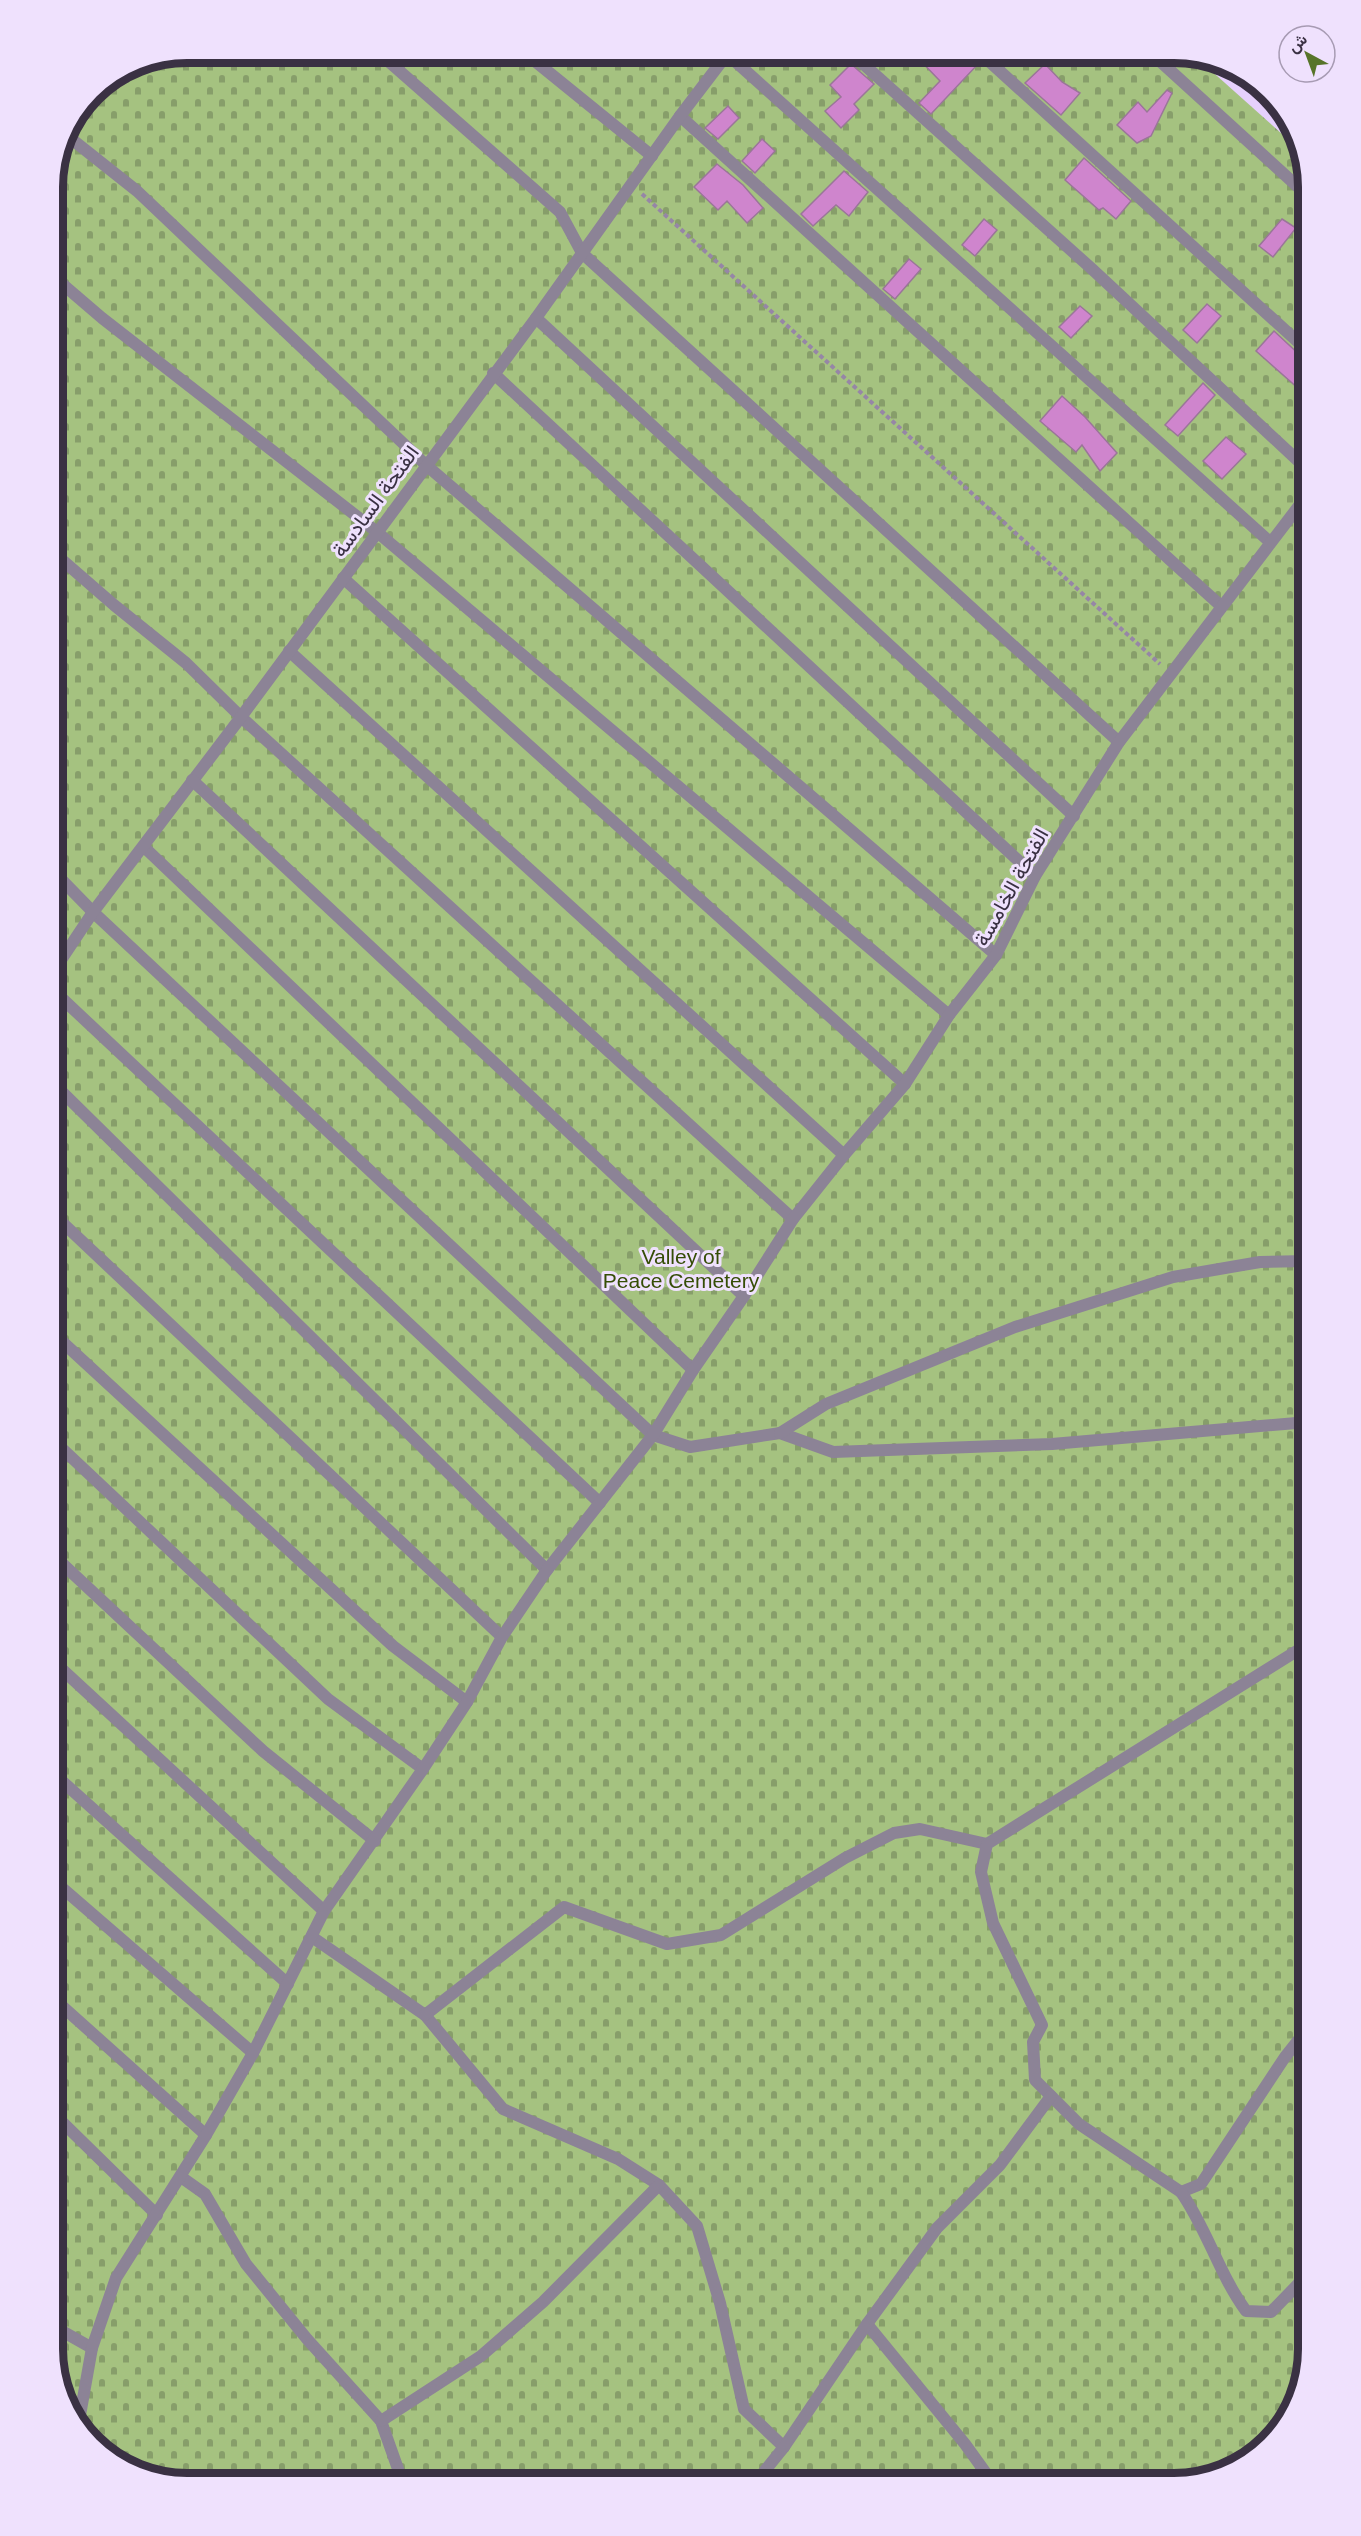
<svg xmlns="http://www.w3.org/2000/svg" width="1361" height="2536" font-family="Helvetica,Vazirmatn,sans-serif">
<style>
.cemetery{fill:url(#cemetery-stones)}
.building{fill:#cf85cd;stroke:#9a7698;stroke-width:1.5}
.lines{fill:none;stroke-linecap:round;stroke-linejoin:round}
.path{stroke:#9686a6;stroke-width:4;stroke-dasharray:4.5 3;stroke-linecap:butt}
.lane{stroke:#8c8396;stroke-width:12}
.street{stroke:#8c8396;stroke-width:12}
.labels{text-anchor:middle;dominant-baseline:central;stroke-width:6;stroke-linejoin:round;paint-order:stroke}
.street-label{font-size:21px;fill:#3a3143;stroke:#efe1fd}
.park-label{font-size:21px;fill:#354d06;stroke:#efe1fd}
.rim{fill:none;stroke:#3a3143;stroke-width:8}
</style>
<defs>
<pattern id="cemetery-stones" width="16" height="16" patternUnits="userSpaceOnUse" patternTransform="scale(1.5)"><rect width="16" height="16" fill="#a5c280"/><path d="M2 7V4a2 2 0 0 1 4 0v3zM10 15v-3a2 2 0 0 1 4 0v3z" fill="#879e6a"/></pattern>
</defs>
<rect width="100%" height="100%" fill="#e6d0fd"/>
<!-- cemetery -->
<polygon class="cemetery" points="187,53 1184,53 1197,58 1301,151 1308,187 1308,2350 1286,2424 1226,2473 1174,2483 178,2483 112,2461 63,2401 53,2349 53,178 63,135 92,92 136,63"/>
<!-- building -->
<g class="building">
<polygon points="913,53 972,53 979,63 931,114 919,103 940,81"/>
<polygon points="851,64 874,84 854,104 859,110 841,128 825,111 841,97 830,85"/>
<polygon points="1045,64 1062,82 1080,93 1061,115 1025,83"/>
<polygon points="1167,90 1172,93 1151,136 1137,143 1117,125 1138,102 1147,112"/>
<polygon points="728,106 739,118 718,139 705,128"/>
<polygon points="762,139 775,151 755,173 742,161"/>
<polygon points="1084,158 1131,201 1116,219 1103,208 1099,210 1065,180"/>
<polygon points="717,164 743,185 763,208 747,223 727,201 718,210 694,187"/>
<polygon points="844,171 868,192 849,216 836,205 813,226 801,214"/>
<polygon points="984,219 997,230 975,256 962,245"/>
<polygon points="1282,219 1296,228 1273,257 1259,246"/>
<polygon points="909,259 921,269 895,299 883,289"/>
<polygon points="1207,304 1221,316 1197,343 1183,330"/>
<polygon points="1080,306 1092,316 1071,338 1059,327"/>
<polygon points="1308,313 1308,340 1295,328"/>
<polygon points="1274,331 1302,357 1308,359 1308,397 1256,351"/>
<polygon points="1203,383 1215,395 1178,436 1165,425"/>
<polygon points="1062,396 1085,417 1117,453 1100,471 1082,445 1076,452 1040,421"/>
<polygon points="1226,437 1246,454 1222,479 1203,461"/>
</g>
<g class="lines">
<!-- path -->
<polyline class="path" points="642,194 1160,664"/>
<!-- lane -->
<g class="lane">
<polyline points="379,53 560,212 582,253 1119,742"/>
<polyline points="525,53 652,156"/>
<polyline points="851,53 1092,269 1308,470"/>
<polyline points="980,53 1308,351"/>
<polyline points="727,54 1270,542"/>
<polyline points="680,116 1221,606"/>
<polyline points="65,131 74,141 137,191 426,465 996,955"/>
<polyline points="53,276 102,318 377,532 949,1015"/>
<polyline points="536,318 1074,816"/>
<polyline points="493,373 1035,876"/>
<polyline points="53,552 114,605 186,663 241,717 793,1219"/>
<polyline points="343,578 905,1084"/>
<polyline points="289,651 844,1155"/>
<polyline points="144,847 693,1370"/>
<polyline points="53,871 93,912 653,1435 690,1447 780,1433 833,1452 1052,1444 1308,1422"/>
<polyline points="53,972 93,912 241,717 536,318 680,116 728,53"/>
<polyline points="53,990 600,1503"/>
<polyline points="53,1083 547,1570"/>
<polyline points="53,1214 502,1637"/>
<polyline points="53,1333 393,1646 467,1702"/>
<polyline points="780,1433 826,1404 1015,1327 1173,1277 1260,1262 1308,1261"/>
<polyline points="53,1440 328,1699 423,1769"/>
<polyline points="53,1555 263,1751 375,1841"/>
<polyline points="53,1661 324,1911"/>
<polyline points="53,1773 288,1984"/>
<polyline points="53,1880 253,2053"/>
<polyline points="312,1937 425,2015 503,2109 618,2159 659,2185 697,2226 720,2303 744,2409 784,2447"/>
<polyline points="53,1998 206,2135"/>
<polyline points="425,2015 564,1907 667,1944 721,1935 845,1858 894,1833 920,1829 987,1844"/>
<polyline points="1308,2028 1285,2057 1201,2184 1181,2192 1079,2124 1035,2080 1033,2042 1042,2025 993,1923 981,1872 987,1844 1308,1644"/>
<polyline points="53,2113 157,2215"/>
<polyline points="181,2177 205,2194 246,2264 307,2339 381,2421 403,2483"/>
<path d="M1181,2192C1207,2229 1219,2274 1246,2311L1271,2312L1308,2274"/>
<polyline points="867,2324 965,2444 993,2483"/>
<polyline points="53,2326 92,2348"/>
<polyline points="79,2421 92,2348 116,2278 206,2135 253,2053 324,1911 423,1769 467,1702 502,1637 547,1570 653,1435 693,1370 744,1296 192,780"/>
<polyline points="381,2421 481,2356 543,2302 659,2185"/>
<polyline points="755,2483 784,2447 867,2324 937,2228 1000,2165 1051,2096"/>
</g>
<!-- street -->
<g class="street">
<polyline points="1151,53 1308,196"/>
<polyline points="744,1296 793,1219 844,1155 905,1084 949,1015 996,955 1035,876 1119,742 1308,494"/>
</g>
</g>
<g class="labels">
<!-- street labels -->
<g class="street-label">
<text transform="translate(375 501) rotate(-54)">الفتحة السادسة</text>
<text transform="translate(1011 887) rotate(-61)">الفتحة الخامسة</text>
</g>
<!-- park labels -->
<g class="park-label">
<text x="681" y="1256">Valley of<tspan x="681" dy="24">Peace Cemetery</tspan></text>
</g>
</g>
<!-- crop -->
<path d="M0 0H1361V2536H0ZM187 63H1174A124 124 0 0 1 1298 187V2349A124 124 0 0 1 1174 2473H187A124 124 0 0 1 63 2349V187A124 124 0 0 1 187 63Z" fill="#efe1fd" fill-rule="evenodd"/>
<path class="rim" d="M187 63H1174A124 124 0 0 1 1298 187V2349A124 124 0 0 1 1174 2473H187A124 124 0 0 1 63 2349V187A124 124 0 0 1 187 63Z"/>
<!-- north arrow -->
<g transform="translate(1307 54) rotate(319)"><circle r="28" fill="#efe1fd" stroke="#a79bb3" stroke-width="1.5"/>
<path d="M0-4.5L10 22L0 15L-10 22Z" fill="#577429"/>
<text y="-9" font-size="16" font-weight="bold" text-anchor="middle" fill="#3a3143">ش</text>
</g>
</svg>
